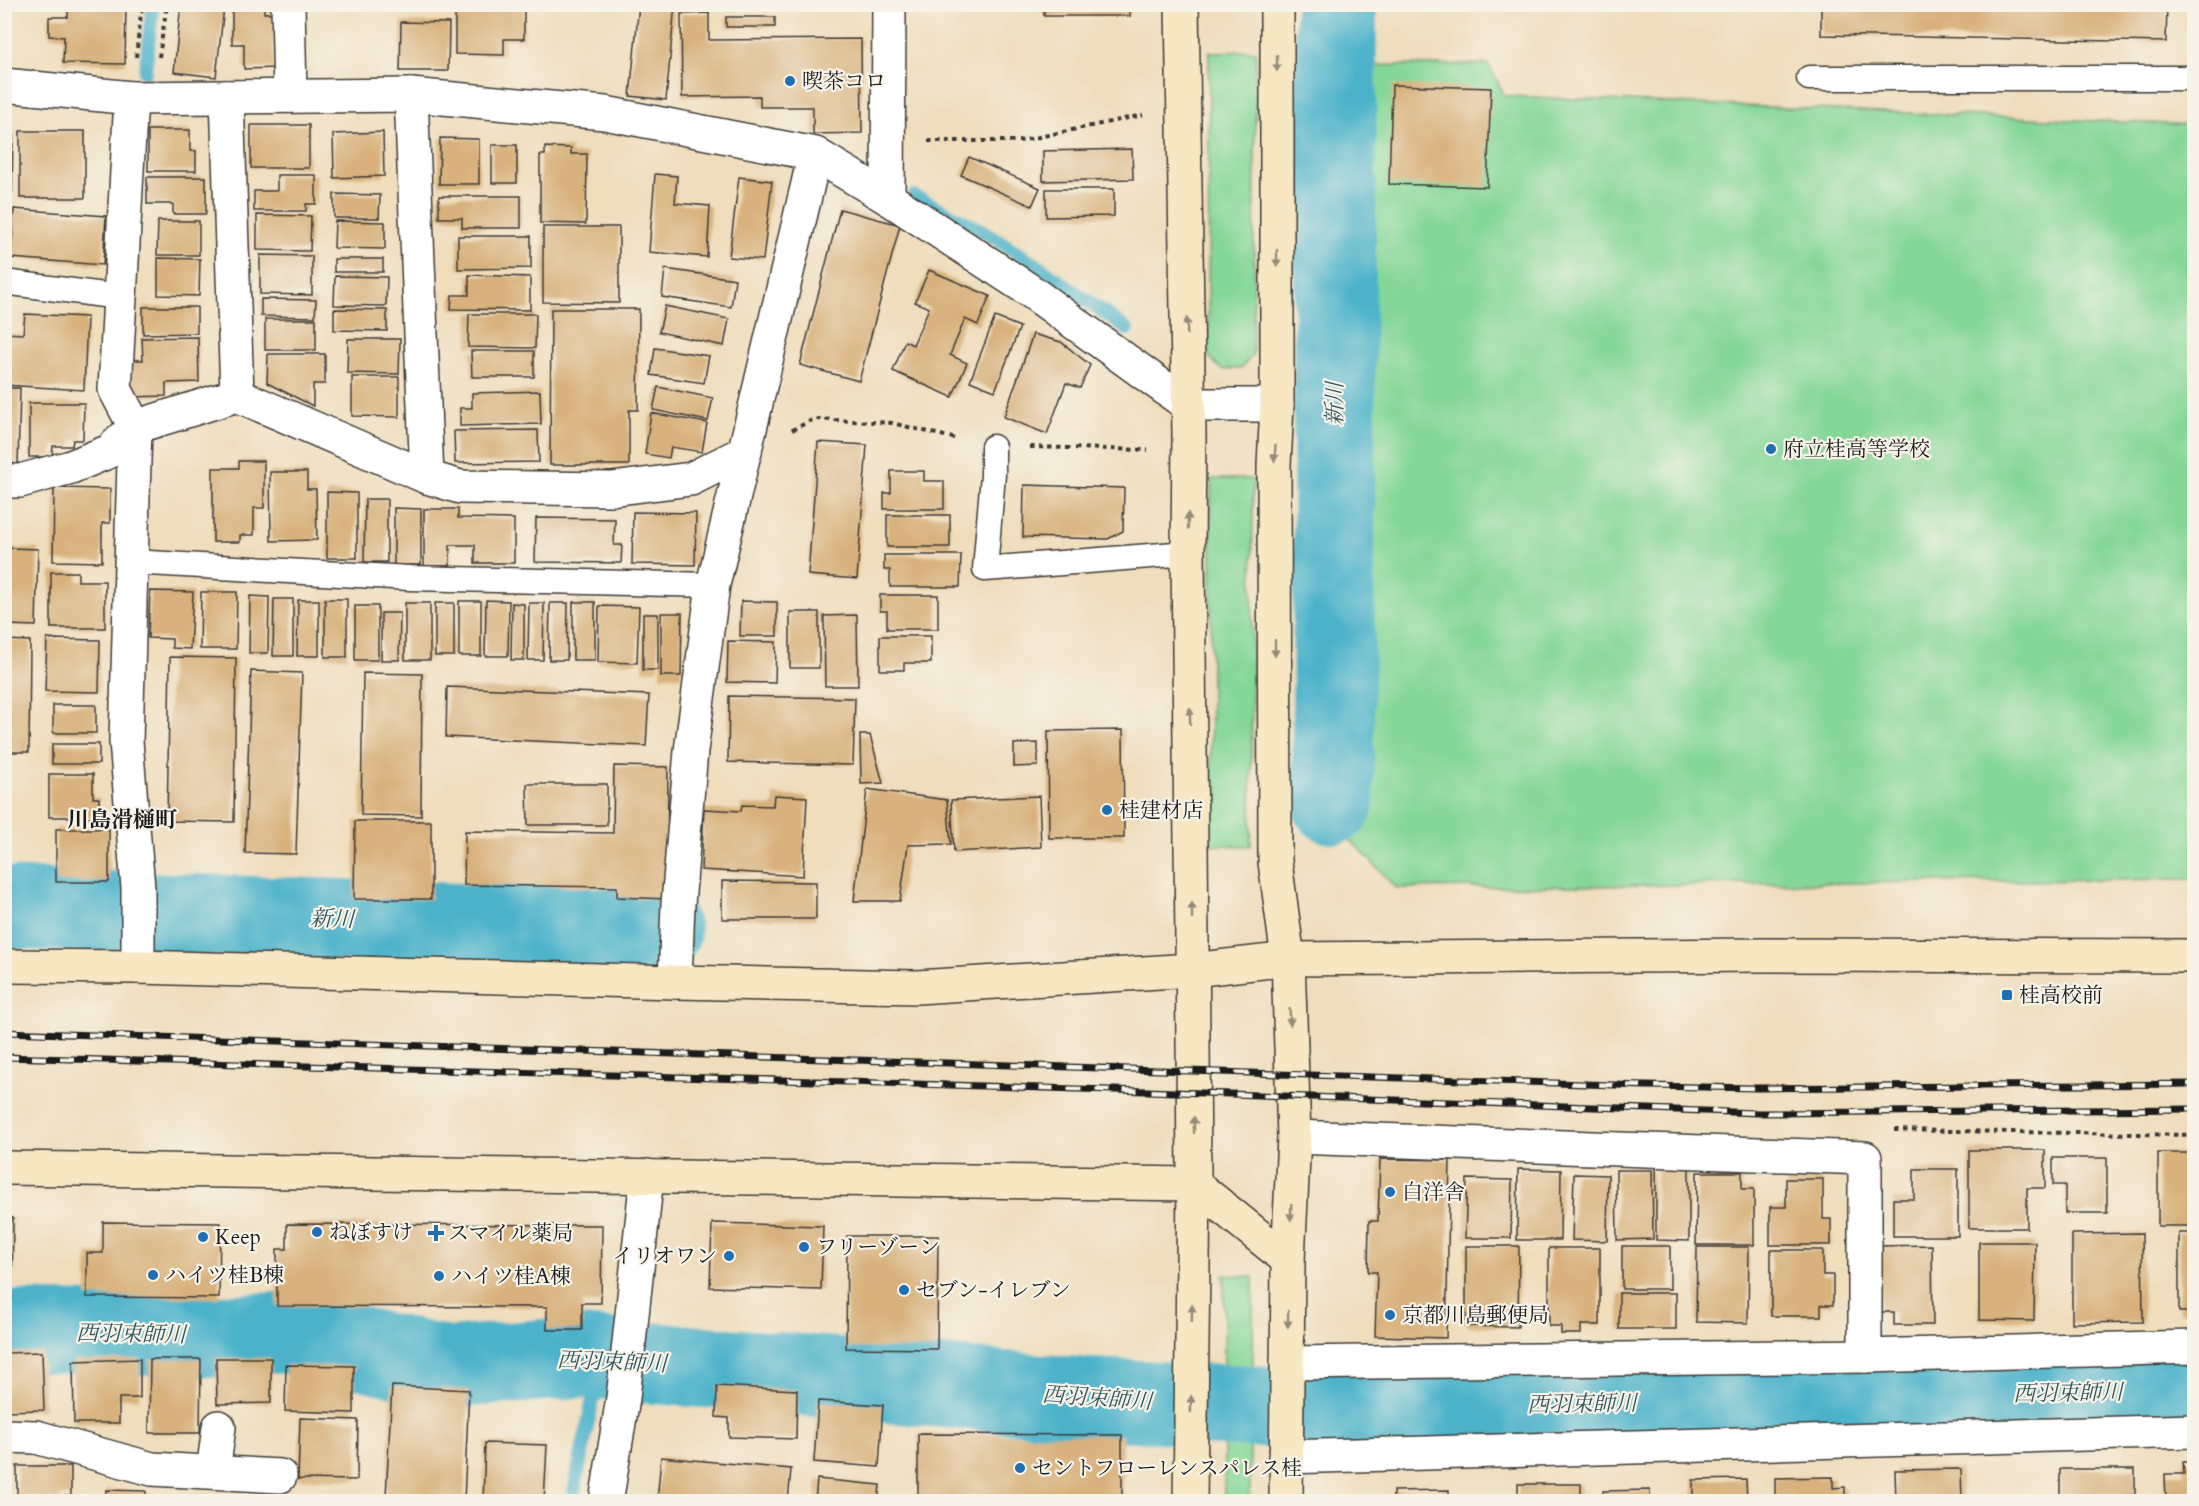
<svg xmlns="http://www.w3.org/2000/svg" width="2199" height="1506" font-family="Cardo,'Noto Serif JP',serif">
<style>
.green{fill:#85d798;stroke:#507a5a;stroke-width:1.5}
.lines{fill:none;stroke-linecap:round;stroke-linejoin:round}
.stream{stroke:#4cb2ca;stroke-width:14}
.river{stroke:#4cb2ca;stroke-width:82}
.building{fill:#d8b17c}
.lane-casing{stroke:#3c3934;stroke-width:27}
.street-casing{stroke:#3c3934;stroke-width:36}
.secondary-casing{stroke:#3c3934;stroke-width:36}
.path{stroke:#3c3934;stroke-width:4;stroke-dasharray:4.5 4.5;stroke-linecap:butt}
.lane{stroke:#fff;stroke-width:24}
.street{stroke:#fff;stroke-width:33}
.secondary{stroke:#f7e8c3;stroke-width:33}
.rail-casing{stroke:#1c1c1c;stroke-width:7}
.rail{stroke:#f7f3e8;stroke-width:4.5;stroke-dasharray:14;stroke-linecap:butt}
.oneway{fill:#948c78}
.poi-dot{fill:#1f6fb2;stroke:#f7f3e8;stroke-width:2}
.labels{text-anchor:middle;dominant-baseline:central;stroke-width:4.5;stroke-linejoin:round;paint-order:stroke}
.poi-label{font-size:21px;fill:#1c1c1c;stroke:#f7f3e8;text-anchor:start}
.water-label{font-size:22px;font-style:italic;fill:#2f5862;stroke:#f7f3e8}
.neighbourhood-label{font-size:22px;font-weight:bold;fill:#1c1c1c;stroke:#f7f3e8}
</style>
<rect width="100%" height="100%" fill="#f7f3e8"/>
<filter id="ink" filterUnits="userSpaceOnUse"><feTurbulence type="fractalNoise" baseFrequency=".0167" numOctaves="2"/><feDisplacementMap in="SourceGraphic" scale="12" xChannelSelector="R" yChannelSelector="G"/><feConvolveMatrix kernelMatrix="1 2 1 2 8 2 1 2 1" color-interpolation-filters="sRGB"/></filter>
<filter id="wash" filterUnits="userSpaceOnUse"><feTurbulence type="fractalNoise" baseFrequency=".008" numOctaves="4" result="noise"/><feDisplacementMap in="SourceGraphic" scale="24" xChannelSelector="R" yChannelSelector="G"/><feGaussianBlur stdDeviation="1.35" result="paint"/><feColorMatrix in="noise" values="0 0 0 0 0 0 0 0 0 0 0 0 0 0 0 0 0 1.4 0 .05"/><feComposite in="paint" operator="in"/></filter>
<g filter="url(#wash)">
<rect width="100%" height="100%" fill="#efddbc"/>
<!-- green -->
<g class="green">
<polygon points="1256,51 1253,354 1242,368 1222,370 1208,356 1209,52"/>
<polygon points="1488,64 1505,96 2194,125 2194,879 1397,888 1343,832 1351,66"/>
<polygon points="1211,479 1253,479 1251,846 1211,845"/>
<polygon points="1224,1275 1253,1277 1253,1373 1224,1372"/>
<rect x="1224" y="1435" width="26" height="66"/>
</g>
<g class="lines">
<!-- stream -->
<g class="stream">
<polyline points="145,72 153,4"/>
<polyline points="914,196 983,231 1034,263 1127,329"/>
<polyline points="572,1502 601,1359"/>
</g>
<!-- river -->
<g class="river">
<polyline points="1333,803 1336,4"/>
<polyline points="4,908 660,931"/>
<polyline points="4,1331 222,1336 290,1332 447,1368 581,1357 1092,1399 1330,1410 2194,1390"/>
</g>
</g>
<g id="blocks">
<!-- building -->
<g class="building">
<polygon points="68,4 126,4 125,64 63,63 64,37 49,36 49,17 68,17"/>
<polygon points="181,4 224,7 216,77 174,72"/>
<polygon points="232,4 264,4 264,13 273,13 274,68 244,69 244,44 232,44"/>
<polygon points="455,4 524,4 524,39 504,39 504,55 455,54"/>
<polygon points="639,4 675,4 666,100 630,96"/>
<rect x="1044" y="4" width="86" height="12"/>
<polygon points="1821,4 2167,4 2166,42 1821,35"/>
<polygon points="709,13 709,40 861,39 862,133 813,134 813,107 760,107 760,96 682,97 681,14"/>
<rect x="726" y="17" width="49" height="10"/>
<polygon points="401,22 449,23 448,71 400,71"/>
<polygon points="1392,85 1491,88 1487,187 1389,184"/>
<rect x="251" y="125" width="58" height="43"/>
<polygon points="4,130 13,130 12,193 4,192"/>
<polygon points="148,130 190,130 190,151 196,151 196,171 148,171"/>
<rect x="20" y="131" width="65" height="67"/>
<polygon points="383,132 384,176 334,178 333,134"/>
<polygon points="440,138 479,139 479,184 439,184"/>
<rect x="492" y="145" width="25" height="38"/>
<polygon points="545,147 571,148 571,154 587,154 586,224 540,223 540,155 545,155"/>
<polygon points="1132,149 1133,179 1043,181 1043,151"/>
<polygon points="969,157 1040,188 1032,206 961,175"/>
<polygon points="655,174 677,176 675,203 710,206 707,257 649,252"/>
<polygon points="277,175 316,175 316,204 306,204 306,211 254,211 254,191 277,191"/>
<polygon points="147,177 206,177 206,214 173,214 173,204 147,204"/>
<polygon points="739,177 772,181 763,260 729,257"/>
<polygon points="1046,189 1114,189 1114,216 1046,217"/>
<polygon points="334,194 380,195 379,218 334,218"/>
<polygon points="439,196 521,196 521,228 462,228 462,218 439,218"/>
<polygon points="4,199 8,199 6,235 4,235"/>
<polygon points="14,209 106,216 103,265 11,258"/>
<polygon points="840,209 900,225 859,381 800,365"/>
<polygon points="257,215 311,216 310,251 257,250"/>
<polygon points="158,221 199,221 199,255 157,255"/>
<polygon points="335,221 385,222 385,249 334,248"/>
<polygon points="543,227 619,227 619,303 543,302"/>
<polygon points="458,236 531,236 531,268 458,269"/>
<polygon points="260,255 312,256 312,295 260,294"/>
<polygon points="158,258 200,259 199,296 158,295"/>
<rect x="334" y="259" width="49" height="13"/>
<polygon points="665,269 735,279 731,307 662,297"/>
<polygon points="929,270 990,296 978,325 965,319 950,355 967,363 952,397 893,371 905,341 913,345 929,308 915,302"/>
<polygon points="469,275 530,277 530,310 451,309 452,295 469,295"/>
<polygon points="335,276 387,277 386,306 334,305"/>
<polygon points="261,299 316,300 315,317 261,316"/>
<polygon points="665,306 729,319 724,346 659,332"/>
<polygon points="143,307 197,307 197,333 143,334"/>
<polygon points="334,309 387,310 387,331 334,330"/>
<polygon points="551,309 639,309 638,410 629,410 629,465 550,465"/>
<polygon points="25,314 87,317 84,390 4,385 4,333 23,334"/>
<polygon points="469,314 536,314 535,348 468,347"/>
<polygon points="995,317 1020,327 995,391 970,381"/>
<rect x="265" y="319" width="51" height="31"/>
<polygon points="1033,334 1061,342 1090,365 1080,388 1066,383 1047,434 1004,417"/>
<polygon points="198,337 199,382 166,383 166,396 129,397 129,360 143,360 142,338"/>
<polygon points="348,339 400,339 399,374 347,373"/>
<polygon points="655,348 709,356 704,383 651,375"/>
<polygon points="471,351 534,351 534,377 472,377"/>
<polygon points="268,354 325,354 325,384 313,384 313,406 267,383"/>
<polygon points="352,377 399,377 399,417 352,416"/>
<polygon points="658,387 713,398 708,421 653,410"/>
<polygon points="4,388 20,388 18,466 4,466"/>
<polygon points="540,391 541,424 460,426 460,408 472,408 472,393"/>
<polygon points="29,403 84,403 83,440 73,440 72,446 53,446 52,457 29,457"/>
<polygon points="651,413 707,423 702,452 671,447 669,458 645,454"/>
<polygon points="538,430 539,462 455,463 454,431"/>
<polygon points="818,442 867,445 857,579 808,575"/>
<polygon points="239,461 264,461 264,508 254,508 254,535 240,535 240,542 213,542 213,468 239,468"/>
<polygon points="891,471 924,471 924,481 944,481 944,509 884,509 884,493 891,493"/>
<polygon points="270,472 307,472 307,489 316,489 317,540 271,541"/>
<polygon points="1024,485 1124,488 1123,531 1108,539 1023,537"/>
<polygon points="54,488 110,489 110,523 102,523 102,562 53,561"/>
<polygon points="327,492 357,493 357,558 327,558"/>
<polygon points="365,499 387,499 387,562 364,562"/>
<polygon points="394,508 421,509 421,565 394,565"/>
<polygon points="424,509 458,509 458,518 514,519 514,563 475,563 475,545 450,545 450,566 424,566"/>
<polygon points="633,512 696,513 695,565 632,564"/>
<rect x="887" y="515" width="63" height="32"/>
<polygon points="536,518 615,519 614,545 622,545 621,563 535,562"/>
<polygon points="8,548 38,549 36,626 6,625"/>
<polygon points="884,555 961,555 960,587 890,587 890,570 884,570"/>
<polygon points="51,572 78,572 78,581 105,581 105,628 51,628"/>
<polygon points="150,591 193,592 190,649 172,648 172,639 148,638"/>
<polygon points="201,592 237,592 236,649 200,649"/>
<polygon points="880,595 938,595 938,629 887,629 887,611 880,611"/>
<polygon points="250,596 269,597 268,653 249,653"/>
<polygon points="274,599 293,599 293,656 273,656"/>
<rect x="325" y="599" width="22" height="58"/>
<polygon points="298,600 319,600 319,656 297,656"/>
<polygon points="486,600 509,601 508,656 485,656"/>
<rect x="459" y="601" width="22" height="55"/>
<polygon points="741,601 777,602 777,636 740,636"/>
<rect x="573" y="602" width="22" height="58"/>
<rect x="405" y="603" width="25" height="57"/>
<rect x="435" y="603" width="19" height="53"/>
<polygon points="512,603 524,604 524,660 511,660"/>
<polygon points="529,603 544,603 543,660 528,660"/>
<polygon points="550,603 568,603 567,660 549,660"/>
<rect x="355" y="606" width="23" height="54"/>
<polygon points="599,606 639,607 637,663 598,662"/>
<rect x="790" y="612" width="29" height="56"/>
<polygon points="381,613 400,613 399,660 381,660"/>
<polygon points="661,613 682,613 681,676 661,676"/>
<rect x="643" y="614" width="15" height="56"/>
<polygon points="857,615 858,686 825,686 824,616"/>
<polygon points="880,636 931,636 931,663 904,663 904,670 880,670"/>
<polygon points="47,639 100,640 99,692 45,691"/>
<polygon points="4,640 30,641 29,752 4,752"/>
<polygon points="728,641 776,642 775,683 727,682"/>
<polygon points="170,657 236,658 234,822 167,821"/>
<polygon points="251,671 302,673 296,854 245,853"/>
<polygon points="363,673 422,674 421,816 361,815"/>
<polygon points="447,687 649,695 646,746 446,737"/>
<polygon points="729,696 855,698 853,765 728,762"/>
<rect x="53" y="705" width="43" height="28"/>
<polygon points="1123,730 1124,838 1049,838 1048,731"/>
<polygon points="860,735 870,735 883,783 861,784"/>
<polygon points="1038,743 1038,766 1014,767 1014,744"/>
<rect x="52" y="744" width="47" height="20"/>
<polygon points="614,766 668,767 667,899 617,897 617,887 464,885 465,831 613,833"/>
<polygon points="49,774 93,774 93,798 99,798 99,817 49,817"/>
<polygon points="527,784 607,784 607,825 528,825"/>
<polygon points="867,789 947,800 951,844 908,845 900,901 854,901"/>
<polygon points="774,795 807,797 803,876 701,870 704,809 741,811 742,805 773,806"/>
<polygon points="1039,796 1041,847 954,852 951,800"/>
<polygon points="355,821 431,821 431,899 354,899"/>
<rect x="56" y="829" width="53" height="53"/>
<polygon points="722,881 816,882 816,919 722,919"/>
<polygon points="1969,1150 2045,1150 2045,1188 2027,1188 2027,1228 1969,1228"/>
<rect x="2158" y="1153" width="36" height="73"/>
<polygon points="2053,1158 2107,1158 2107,1213 2065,1213 2065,1185 2053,1185"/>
<polygon points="1380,1159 1450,1160 1446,1338 1375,1336 1377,1272 1368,1272 1369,1221 1378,1221"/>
<polygon points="1656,1167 1689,1168 1689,1241 1656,1240"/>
<polygon points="1518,1169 1561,1170 1560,1240 1517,1240"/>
<polygon points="1914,1169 1958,1169 1958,1236 1893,1236 1893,1199 1914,1199"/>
<polygon points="1616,1170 1652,1170 1653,1239 1617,1240"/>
<polygon points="1697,1172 1742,1172 1742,1189 1754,1189 1754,1245 1696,1245"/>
<polygon points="1574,1174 1608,1175 1607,1241 1572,1240"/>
<polygon points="1467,1179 1512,1180 1511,1238 1465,1238"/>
<polygon points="1786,1179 1823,1179 1823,1219 1831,1219 1831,1245 1770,1245 1770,1207 1786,1207"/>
<polygon points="4,1217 13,1218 12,1300 4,1300"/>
<polygon points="103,1222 220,1223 219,1298 87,1297 87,1253 103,1253"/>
<polygon points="712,1223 823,1226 821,1290 710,1287"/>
<polygon points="287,1224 602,1225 601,1303 582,1303 582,1330 547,1330 547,1307 277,1306 277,1249 287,1249"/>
<polygon points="2142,1233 2143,1322 2072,1323 2072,1234"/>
<rect x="2179" y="1233" width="15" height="79"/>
<polygon points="847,1236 938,1236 937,1349 846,1348"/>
<polygon points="1979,1242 2035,1242 2034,1321 1979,1320"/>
<polygon points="1932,1245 1933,1325 1894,1325 1894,1312 1880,1312 1880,1246"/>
<polygon points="1466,1246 1519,1246 1518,1327 1466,1326"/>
<rect x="1622" y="1246" width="48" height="43"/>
<polygon points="1697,1247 1749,1247 1748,1323 1696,1322"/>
<polygon points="1549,1248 1600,1248 1600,1325 1581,1325 1581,1334 1561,1334 1561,1326 1549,1326"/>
<polygon points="1771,1250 1823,1250 1823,1275 1833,1275 1833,1305 1821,1305 1821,1316 1771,1316"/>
<rect x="1619" y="1293" width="57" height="36"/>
<polygon points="42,1352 44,1410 4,1411 4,1353"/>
<polygon points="216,1358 271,1358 271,1403 217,1404"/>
<polygon points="140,1359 140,1398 119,1398 119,1423 74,1423 73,1361"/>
<polygon points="150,1359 201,1359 200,1433 149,1433"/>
<polygon points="286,1365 354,1366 354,1413 285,1411"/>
<polygon points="392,1386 469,1390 464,1501 386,1496"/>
<polygon points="717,1386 797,1390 796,1439 729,1437 729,1418 716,1417"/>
<polygon points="818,1401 883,1405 879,1467 814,1462"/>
<polygon points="300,1418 358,1420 357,1480 298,1479"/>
<polygon points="918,1434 1122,1435 1122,1502 918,1502"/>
<polygon points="485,1443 547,1445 544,1502 483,1502"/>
<polygon points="661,1457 791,1469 788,1502 657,1502"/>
<polygon points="2183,1462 2194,1462 2194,1502 2166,1502 2165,1474 2184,1474"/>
<polygon points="17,1466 71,1466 71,1496 61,1496 61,1502 17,1502"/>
<polygon points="1961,1469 1962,1502 1896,1502 1895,1470"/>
<rect x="2060" y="1469" width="75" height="33"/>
<polygon points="1833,1477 1833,1488 1845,1487 1845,1502 1775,1502 1775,1478"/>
<polygon points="817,1479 880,1485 878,1502 815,1502"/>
<polygon points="1746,1479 1747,1502 1693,1502 1693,1480"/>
<rect x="1518" y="1484" width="63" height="18"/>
<polygon points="106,1490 146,1491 146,1502 106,1502"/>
<polygon points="1449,1490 1449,1502 1393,1502 1393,1491"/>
<polygon points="1650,1490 1650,1502 1603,1502 1603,1491"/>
</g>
</g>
</g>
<g filter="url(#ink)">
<use href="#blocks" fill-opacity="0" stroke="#3c3934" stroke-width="1.5"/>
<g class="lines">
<!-- lane casing -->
<g class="lane-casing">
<g id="lane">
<polyline points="1809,78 2194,78"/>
<polyline points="4,282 119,297"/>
<polyline points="993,447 993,475 985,569 1188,553"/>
<polyline points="131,562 410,578 713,585"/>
</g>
</g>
<!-- street casing -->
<g class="street-casing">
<g id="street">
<polyline points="288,4 290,96"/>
<polyline points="4,85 131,98 411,95 605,113 815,154 888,198 1029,290 1188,405 1277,405"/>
<polyline points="411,95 427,477"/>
<polyline points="227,97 237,395"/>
<polyline points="131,98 115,389 135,427 126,741 138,888 138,967"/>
<polyline points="888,198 889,4"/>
<polyline points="4,481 20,481 71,467 110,451 135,427 237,395 427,477 460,487 611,489 691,479 745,452"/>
<polyline points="675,982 678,904 691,751 713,585 815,154"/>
<polyline points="1294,1137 1865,1158 1865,1356"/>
<polyline points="1287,1363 1865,1356 2194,1347"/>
<polyline points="4,1436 36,1437 152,1469 280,1476"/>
<polyline points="1285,1457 2194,1431"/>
<polyline points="213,1472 219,1427"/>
<polyline points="606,1502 623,1398 647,1176"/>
</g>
</g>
<!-- secondary casing -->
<g class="secondary-casing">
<g id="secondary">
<polyline points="1182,4 1189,434 1188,553 1193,1040 1194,1184 1190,1502"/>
<polyline points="1277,4 1277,405 1274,465 1275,862 1288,959 1294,1137 1288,1260 1286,1502"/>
<polyline points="4,966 138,967 675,982 917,987 1192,970 1288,959 1760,955 2194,956"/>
<polyline points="4,1168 1194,1184 1288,1260"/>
</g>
</g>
<!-- path -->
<g class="path">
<polyline points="136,57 142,4"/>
<polyline points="159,57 167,4"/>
<polyline points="928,141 1020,141 1143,115"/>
<polyline points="792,430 814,419 892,423 957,439"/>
<polyline points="1030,447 1148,450"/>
<polyline points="1894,1130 2194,1135"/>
</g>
<!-- lane -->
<use href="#lane" class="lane"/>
<!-- street -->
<use href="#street" class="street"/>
<!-- secondary -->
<use href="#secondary" class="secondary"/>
<!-- rail casing -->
<g class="rail-casing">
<g id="rail">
<polyline points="4,1032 1645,1086 1757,1088 2194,1084"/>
<polyline points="4,1057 1147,1091 1758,1113 2194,1109"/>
</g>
</g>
<!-- rail -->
<use href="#rail" class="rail"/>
</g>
<!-- one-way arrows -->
<defs><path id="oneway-solid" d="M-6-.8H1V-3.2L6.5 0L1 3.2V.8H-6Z" transform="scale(1.5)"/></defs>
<g class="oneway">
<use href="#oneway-solid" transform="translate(1277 63) rotate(90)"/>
<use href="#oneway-solid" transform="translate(1277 258) rotate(90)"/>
<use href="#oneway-solid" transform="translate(1187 326) rotate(-91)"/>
<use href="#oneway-solid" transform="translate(1275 453) rotate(93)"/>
<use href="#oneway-solid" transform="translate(1188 521) rotate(-90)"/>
<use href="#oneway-solid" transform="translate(1275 648) rotate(90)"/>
<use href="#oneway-solid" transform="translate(1190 716) rotate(-91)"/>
<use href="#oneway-solid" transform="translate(1192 911) rotate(-90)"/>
<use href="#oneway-solid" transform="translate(1290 1017) rotate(88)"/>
<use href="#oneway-solid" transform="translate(1194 1125) rotate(-90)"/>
<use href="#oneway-solid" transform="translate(1291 1212) rotate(92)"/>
<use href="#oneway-solid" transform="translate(1192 1313) rotate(-89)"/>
<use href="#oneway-solid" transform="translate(1288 1319) rotate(91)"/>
<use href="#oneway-solid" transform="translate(1191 1404) rotate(-89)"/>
</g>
</g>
<!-- markers -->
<g class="poi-dot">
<circle cx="790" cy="81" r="6"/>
<circle cx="1771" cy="449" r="6"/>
<circle cx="1107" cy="810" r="6"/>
<rect x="2001" y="989" width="12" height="12" rx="3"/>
<circle cx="1390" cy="1192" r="6"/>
<circle cx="317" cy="1232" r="6"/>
<path d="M433 1224h6v6h6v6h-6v6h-6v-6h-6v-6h6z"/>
<circle cx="203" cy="1237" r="6"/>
<circle cx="804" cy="1247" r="6"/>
<circle cx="729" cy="1256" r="6"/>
<circle cx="153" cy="1275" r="6"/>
<circle cx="439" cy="1276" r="6"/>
<circle cx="904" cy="1290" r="6"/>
<circle cx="1390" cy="1315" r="6"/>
<circle cx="1020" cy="1468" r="6"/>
</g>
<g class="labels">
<!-- poi labels -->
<g class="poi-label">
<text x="802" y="81">喫茶コロ</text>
<text x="1783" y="449">府立桂高等学校</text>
<text x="1119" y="810">桂建材店</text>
<text x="2019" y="995">桂高校前</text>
<text x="1402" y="1192">白洋舎</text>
<text x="329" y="1232">ねぼすけ</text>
<text x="448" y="1233">スマイル薬局</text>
<text x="215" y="1237">Keep</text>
<text x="816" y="1247">フリーゾーン</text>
<text x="717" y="1256" text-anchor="end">イリオワン</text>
<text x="165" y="1275">ハイツ桂B棟</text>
<text x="451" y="1276">ハイツ桂A棟</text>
<text x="916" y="1290">セブン-イレブン</text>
<text x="1402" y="1315">京都川島郵便局</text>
<text x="1032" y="1468">セントフローレンスパレス桂</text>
</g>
<!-- water labels -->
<g class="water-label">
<text transform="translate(1335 404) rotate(-90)">新川</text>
<text transform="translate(332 919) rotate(2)">新川</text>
<text transform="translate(131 1334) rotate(1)">西羽束師川</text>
<text transform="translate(612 1362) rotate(2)">西羽束師川</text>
<text transform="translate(2068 1393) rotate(-1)">西羽束師川</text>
<text transform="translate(1097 1398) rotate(4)">西羽束師川</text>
<text transform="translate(1582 1404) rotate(-1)">西羽束師川</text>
</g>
<!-- neighbourhood labels -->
<g class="neighbourhood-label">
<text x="122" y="820">川島滑樋町</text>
</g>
</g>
<!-- margin -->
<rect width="2199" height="1506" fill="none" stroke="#f7f3e8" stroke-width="24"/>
</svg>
